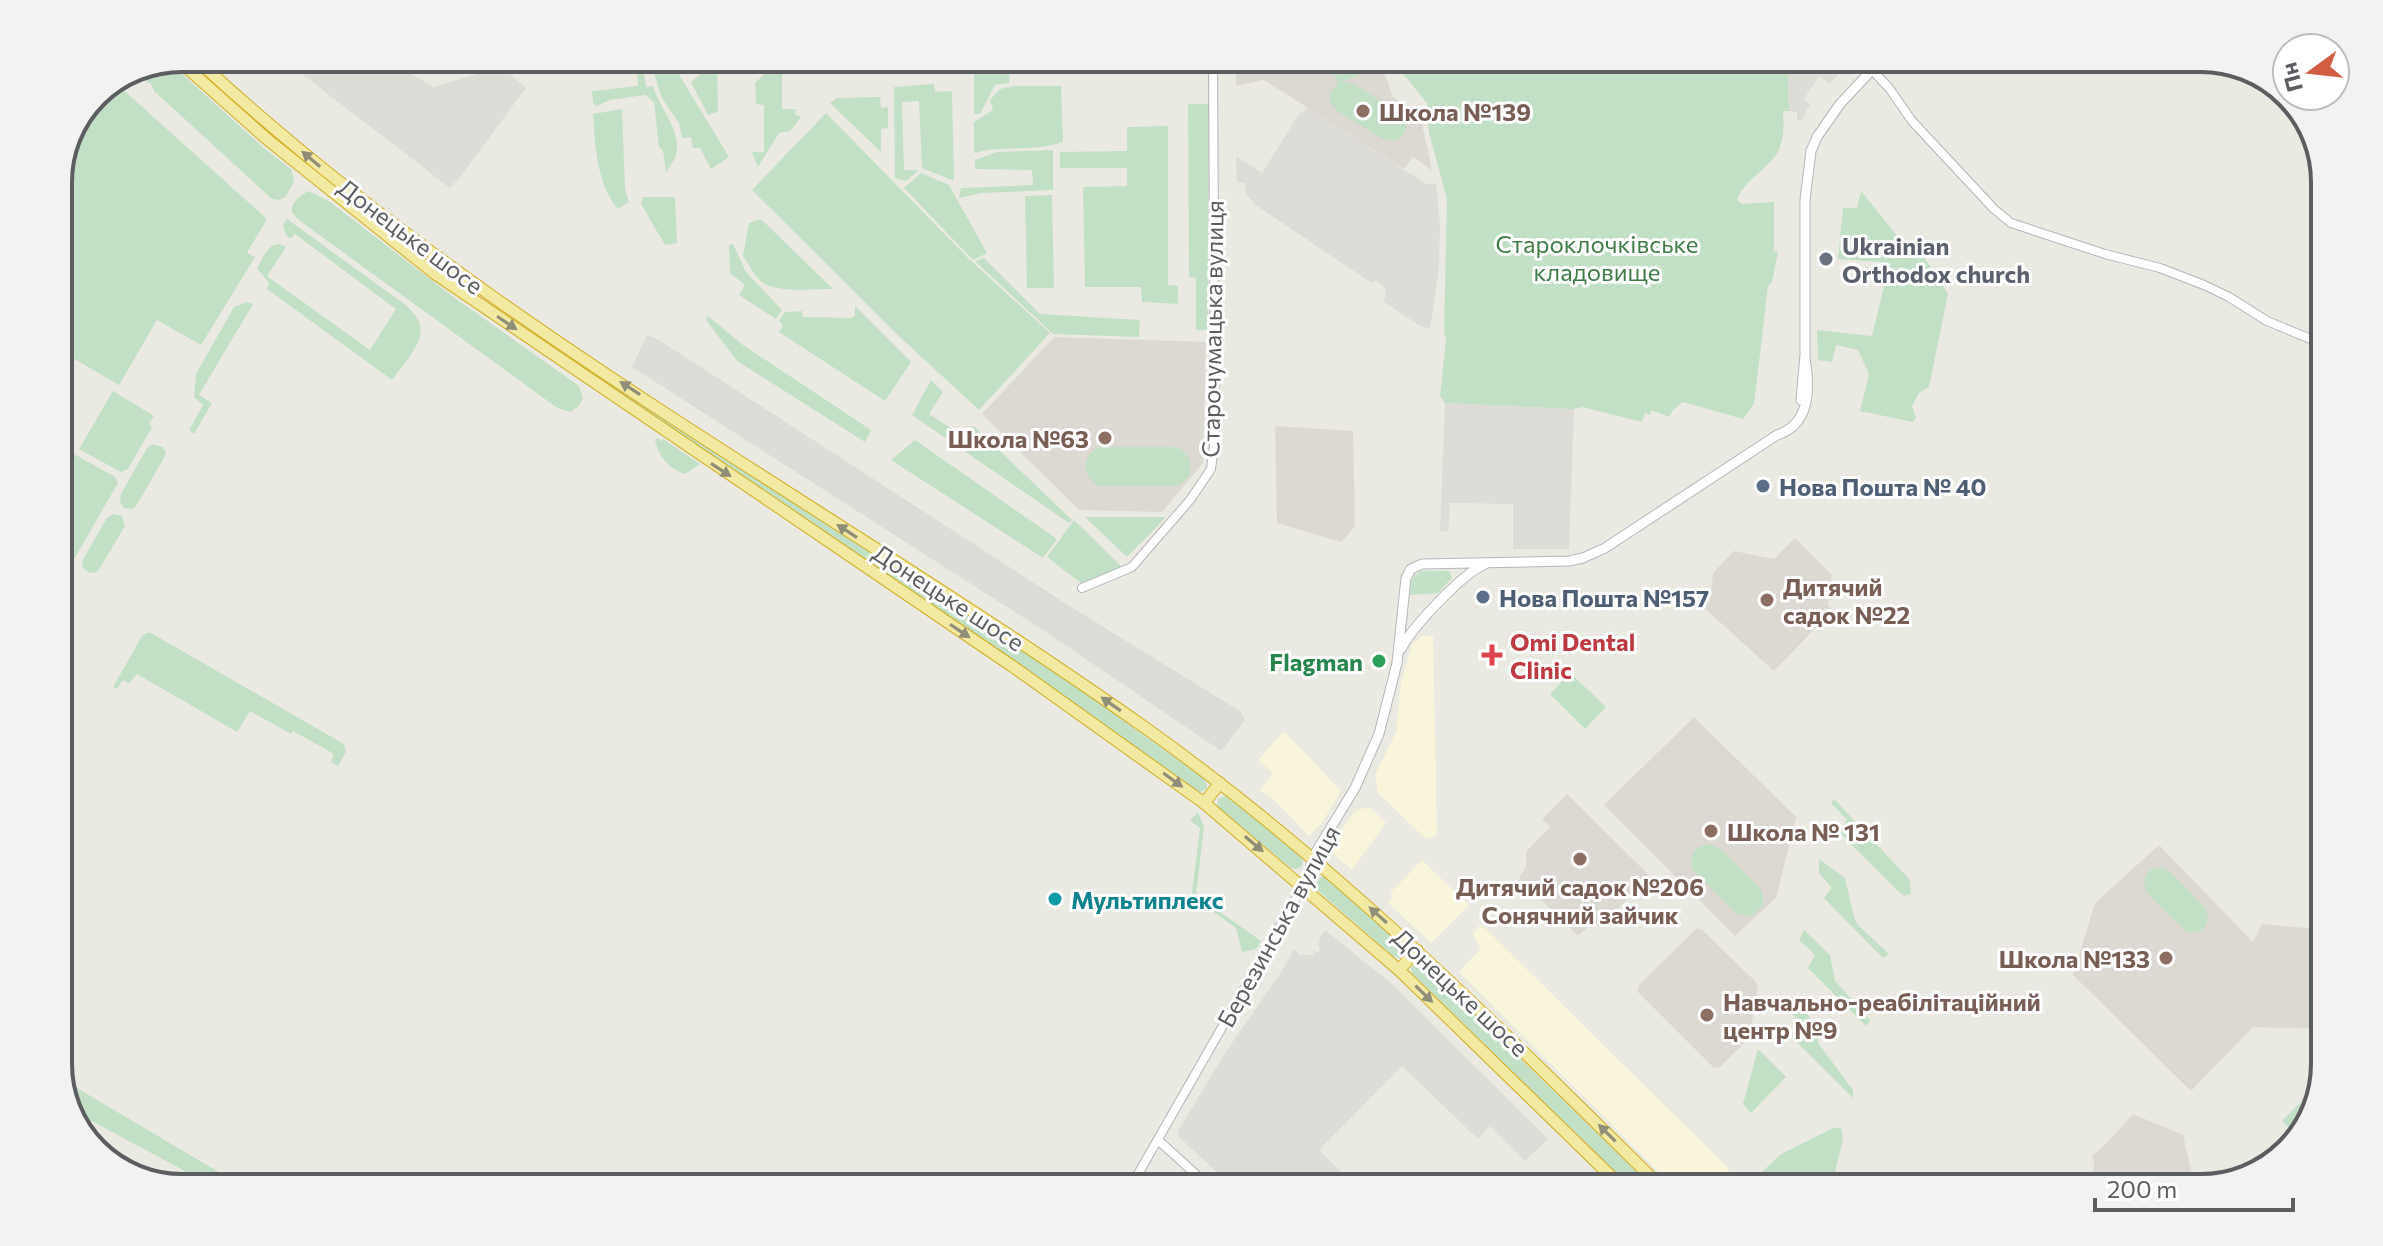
<svg xmlns="http://www.w3.org/2000/svg" width="2383" height="1246" font-family="Commissioner,sans-serif">
<style>
.commercial{fill:#f9f5da}
.industrial{fill:#dddcd7}
.education{fill:#dbd9d1}
.green{fill:#c2e0c5}
.lines{fill:none;stroke-linecap:round;stroke-linejoin:round}
.tertiary-casing{stroke:#b3b4b8;stroke-width:10}
.secondary-casing{stroke:#b4b6bb;stroke-width:11}
.trunk-casing{stroke:#d1ac1d;stroke-width:13}
.tertiary{stroke:#fff;stroke-width:8}
.secondary{stroke:#fff;stroke-width:9}
.trunk{stroke:#f2e9a2;stroke-width:11}
.oneway{fill:#908e78}
.education-dot{fill:#8d6e63;stroke:#fff;stroke-width:3}
.worship-dot{fill:#6b7280;stroke:#fff;stroke-width:3}
.service-dot{fill:#5c6f8a;stroke:#fff;stroke-width:3}
.health-dot{fill:#e0444e;stroke:#fff;stroke-width:3}
.leisure-dot{fill:#2e9e5b;stroke:#fff;stroke-width:3}
.culture-dot{fill:#0f9aa8;stroke:#fff;stroke-width:3}
.labels{text-anchor:middle;dominant-baseline:central;stroke-width:6;stroke-linejoin:round;paint-order:stroke}
.education-label{font-size:24px;font-weight:bold;fill:#785e54;stroke:#fff;text-anchor:start}
.street-label{font-size:24px;fill:#5b5d61;stroke:#fff}
.park-label{font-size:24px;fill:#3f7c48;stroke:#fff}
.worship-label{font-size:24px;font-weight:bold;fill:#5b616d;stroke:#fff;text-anchor:start}
.service-label{font-size:24px;font-weight:bold;fill:#4e5e75;stroke:#fff;text-anchor:start}
.health-label{font-size:24px;font-weight:bold;fill:#be3a42;stroke:#fff;text-anchor:start}
.leisure-label{font-size:24px;font-weight:bold;fill:#27864d;stroke:#fff;text-anchor:end}
.culture-label{font-size:24px;font-weight:bold;fill:#0d838f;stroke:#fff;text-anchor:start}
.rim{fill:none;stroke:#5b5d61;stroke-width:4}
</style>
<rect width="100%" height="100%" fill="#ebeae2"/>
<!-- commercial -->
<g class="commercial">
<polygon points="1423,635 1433,636 1437,835 1426,839 1378,793 1375,775 1396,732 1401,682 1412,645"/>
<polygon points="1284,731 1341,791 1321,824 1309,836 1271,797 1260,790 1273,773 1258,760"/>
<polygon points="1371,808 1386,823 1352,870 1328,850 1354,812 1359,809"/>
<polygon points="1422,860 1469,905 1431,943 1388,903 1393,896 1390,893"/>
<polygon points="1481,924 1729,1169 1710,1188 1675,1188 1459,972 1480,950 1473,933"/>
</g>
<!-- industrial -->
<g class="industrial">
<polygon points="281,58 378,58 394,73 400,67 433,87 502,67 526,88 460,177 450,188"/>
<polygon points="1787,58 1854,58 1829,84 1819,76 1804,99 1810,104 1802,120 1797,120 1797,112 1789,111"/>
<polygon points="1307,107 1426,184 1436,184 1440,224 1439,269 1430,329 1420,326 1384,302 1386,288 1375,280 1372,283 1257,206 1246,194 1245,183 1237,183 1236,156 1262,173 1300,112 1303,113"/>
<polygon points="647,335 659,340 1068,605 1240,711 1245,720 1221,751 1046,632 632,367"/>
<polygon points="1445,403 1574,409 1569,549 1513,549 1513,504 1450,503 1448,532 1440,531"/>
<polygon points="1325,930 1392,984 1548,1139 1525,1161 1490,1126 1478,1139 1402,1066 1319,1150 1357,1188 1234,1188 1179,1137 1178,1131 1225,1053 1280,974 1294,949 1300,955 1313,955 1314,951 1318,953 1321,948 1318,946 1321,936"/>
</g>
<!-- education -->
<g class="education">
<polygon points="1236,58 1345,58 1330,64 1374,68 1371,58 1379,58 1393,97 1420,115 1432,170 1413,157 1404,169 1264,80 1236,86"/>
<polygon points="1054,337 1206,342 1203,463 1162,512 1079,510 982,414"/>
<polygon points="1275,426 1353,431 1355,526 1341,542 1277,523"/>
<polygon points="1795,538 1832,575 1828,605 1833,610 1774,671 1701,605 1711,595 1713,573 1734,551 1774,559"/>
<polygon points="1694,717 1796,817 1776,898 1735,936 1604,805"/>
<polygon points="1567,794 1650,876 1600,928 1593,922 1578,936 1519,878 1526,867 1526,852 1550,827 1542,819"/>
<polygon points="2159,845 2253,942 2262,924 2325,930 2325,1029 2253,1027 2191,1091 2073,975 2095,903"/>
<polygon points="1697,928 1702,930 1756,982 1758,988 1749,1038 1720,1067 1714,1068 1637,991 1639,985"/>
<polygon points="2133,1114 2183,1135 2193,1178 2185,1188 2092,1188 2094,1162 2092,1156 2108,1142"/>
</g>
<!-- green -->
<g class="green">
<path d="M637,58L642,60L646,87L653,86C659,107 683,133 676,155C674,161 669,167 666,173L663,150L659,147L654,102L645,95L609,100L597,106L593,103L592,91L638,86Z"/>
<polygon points="669,58 729,157 711,169 700,148 693,148 691,137 682,138 679,123 662,98 653,70"/>
<polygon points="773,58 782,58 782,109 796,109 795,114 801,117 790,131 779,133 758,167 752,152 764,152 764,105 756,104 755,83 772,67"/>
<polygon points="974,58 1037,58 1038,65 1010,65 1009,83 995,85 980,114 974,114"/>
<path d="M1345,58H1371L1375,68L1342,82L1354,84L1403,115C1412,130 1401,145 1383,139L1337,111L1330,101V93L1338,83L1330,64Z"/>
<path d="M1390,58H1787L1789,111H1783C1784,125 1784,137 1779,149C1772,167 1745,178 1737,200L1742,204L1774,202V251L1778,252L1772,282L1768,286L1754,404L1743,419L1683,402L1673,410L1669,417L1651,410L1650,415L1645,413L1642,422L1582,407L1574,409L1445,403L1440,396L1446,339L1444,333L1447,199L1429,133L1427,103Z"/>
<polygon points="717,62 718,112 708,115 691,82"/>
<polygon points="170,63 264,148 291,169 294,182 285,197 279,200 272,199 154,91 151,84 138,76"/>
<polygon points="122,83 120,87 267,219 247,253 255,257 201,345 157,320 119,385 66,354 61,362 58,360 58,175 95,94"/>
<polygon points="934,84 935,92 952,91 954,181 922,168 919,101 902,102 904,170 919,170 906,181 895,178 894,87"/>
<path d="M1014,86H1061L1063,142C1036,152 1003,145 974,153V122L993,110L990,100L1000,89Z"/>
<polygon points="880,97 881,108 888,107 888,128 881,129 881,152 830,103 837,98"/>
<polygon points="1188,104 1209,104 1208,330 1196,330 1196,278 1189,277"/>
<path d="M622,109L625,189L629,202L618,209C597,185 595,145 593,114Z"/>
<polygon points="826,113 971,261 1050,333 979,410 901,338 752,190"/>
<polygon points="1168,126 1168,285 1178,286 1178,304 1142,302 1141,287 1085,287 1083,187 1127,186 1127,168 1060,168 1060,152 1127,151 1127,127"/>
<polygon points="1053,150 1053,190 982,193 959,198 961,188 1033,185 1032,170 975,169 975,160 997,152"/>
<polygon points="921,173 949,185 987,253 973,260 904,188"/>
<path d="M309,191L330,202L452,296L579,386L583,398L579,406L570,412L556,407L300,221C297,218 294,215 292,212C289,204 303,193 309,191Z"/>
<polygon points="1861,191 1903,243 1917,246 1948,294 1929,387 1919,393 1912,406 1916,418 1913,422 1860,411 1869,374 1858,350 1836,345 1832,362 1818,360 1817,330 1872,336 1887,274 1881,262 1838,259 1843,208 1857,208"/>
<polygon points="1052,195 1054,288 1027,288 1025,196"/>
<polygon points="642,197 675,197 677,243 665,245 641,204"/>
<path d="M287,219L407,306C410,310 417,316 419,322C428,340 401,366 392,380L267,289L269,283L257,268C264,257 270,237 286,247L267,276L370,350L396,309L295,234L290,239L286,235L283,225Z"/>
<path d="M761,219L833,289C816,289 775,293 762,282C754,276 749,264 743,256L749,223Z"/>
<polygon points="733,244 746,272 782,310 776,319 739,295 745,285 730,273 729,245"/>
<polygon points="984,258 1040,314 1140,320 1139,337 1053,334 975,261"/>
<polygon points="247,302 253,304 199,395 212,403 194,434 189,430 203,405 194,397 196,374 234,307"/>
<polygon points="855,306 911,362 885,401 779,332 783,325 779,321 785,312 802,311 803,317 851,318 855,316"/>
<polygon points="708,316 743,345 871,430 865,442 737,361 706,320"/>
<polygon points="599,377 1053,670 1202,777 1206,782 1207,788 1199,793 597,379"/>
<polygon points="931,380 943,392 929,414 965,437 974,426 1072,520 1069,523 912,415"/>
<polygon points="113,391 154,416 149,424 152,427 128,469 121,472 79,449"/>
<path d="M657,438L662,441L663,439L700,464L685,474C668,468 659,457 655,440Z"/>
<polygon points="915,440 1057,539 1043,558 891,460"/>
<polygon points="153,444 163,447 166,453 164,458 136,506 132,509 124,508 120,502 121,494 147,448"/>
<polygon points="58,445 115,477 118,483 69,568 61,571 58,570"/>
<path d="M1099,447H1171L1181,449L1188,457C1194,470 1189,481 1176,486H1100C1081,477 1081,457 1099,447Z"/>
<polygon points="113,514 122,516 125,526 100,568 97,572 89,573 83,568 82,561 107,518"/>
<polygon points="1085,517 1166,517 1127,557"/>
<polygon points="1074,520 1122,567 1081,583 1047,557"/>
<path d="M1423,571H1449L1452,578L1438,593L1410,595C1411,584 1411,574 1423,571Z"/>
<polygon points="147,633 151,633 344,744 346,752 338,766 331,762 334,754 293,731 291,734 250,711 237,732 137,674 129,683 123,680 117,689 113,687 142,636"/>
<polygon points="1570,673 1606,707 1585,729 1550,694"/>
<polygon points="1225,796 1300,854 1303,860 1302,866 1297,869 1291,868 1219,809 1217,805 1218,799"/>
<polygon points="1834,799 1910,880 1911,894 1904,896 1899,892 1839,832 1847,820 1831,803"/>
<polygon points="1198,812 1204,827 1196,895 1261,941 1256,949 1242,952 1236,928 1194,898 1192,893 1200,828 1190,821"/>
<path d="M1708,844L1720,849L1758,886L1763,894V903C1758,915 1749,918 1737,914L1693,870C1688,857 1694,847 1708,844Z"/>
<polygon points="1819,859 1845,878 1854,917 1858,925 1889,954 1883,958 1824,898 1832,888 1819,873"/>
<path d="M2155,868H2163L2170,872L2204,907C2214,922 2203,936 2186,931L2148,894C2141,883 2144,873 2155,868Z"/>
<polygon points="1324,876 1404,945 1406,950 1404,955 1399,958 1393,956 1315,888 1315,879"/>
<polygon points="1804,930 1830,955 1835,981 1870,1020 1866,1026 1808,968 1815,955 1799,940"/>
<polygon points="1416,962 1421,962 1653,1188 1632,1188 1412,973 1411,967"/>
<polygon points="1792,996 1819,1029 1818,1043 1853,1090 1853,1098 1792,1037 1800,1023 1784,1004"/>
<polygon points="1758,1049 1786,1077 1751,1113 1743,1104"/>
<polygon points="60,1078 234,1181 238,1185 237,1188 210,1188 183,1170 71,1110"/>
<polygon points="2307,1096 2316,1104 2312,1119 2297,1136 2282,1121"/>
<polygon points="1833,1128 1841,1128 1843,1139 1832,1184 1827,1188 1775,1188 1761,1173 1781,1154"/>
</g>
<g class="lines">
<!-- tertiary casing -->
<g class="tertiary-casing">
<g id="tertiary">
<polyline points="1872,70 1889,88 1912,121 1994,209 2011,223 2105,254 2160,268 2204,285 2229,297 2267,321 2325,345"/>
<polyline points="1082,588 1132,567 1190,500 1211,469 1215,438 1213,58"/>
<polyline points="1158,1140 1211,1188"/>
<polyline points="1130,1188 1303,886"/>
</g>
</g>
<!-- secondary casing -->
<g class="secondary-casing">
<g id="secondary">
<polyline points="1801,400 1805,355 1805,200 1811,151 1817,137 1840,104 1883,58"/>
<path d="M1401,649C1412,627 1462,574 1485,564"/>
<path d="M1303,886L1316,852L1355,788L1379,734L1397,663L1406,578L1411,569L1422,564L1569,561L1583,558L1605,548L1777,435C1811,424 1810,388 1805,358"/>
</g>
</g>
<!-- trunk casing -->
<g class="trunk-casing">
<g id="trunk">
<path d="M195,58C480,324 830,505 1147,729C1335,863 1498,1026 1662,1188"/>
<polyline points="178,60 268,140 434,273 1012,666 1204,803 1399,970 1623,1188"/>
<polyline points="1204,803 1220,783"/>
<polyline points="1399,970 1417,950"/>
</g>
</g>
<!-- tertiary -->
<use href="#tertiary" class="tertiary"/>
<!-- secondary -->
<use href="#secondary" class="secondary"/>
<!-- trunk -->
<use href="#trunk" class="trunk"/>
</g>
<!-- one-way arrows -->
<defs><path id="oneway-solid" d="M-6-.8H1V-3.2L6.5 0L1 3.2V.8H-6Z" transform="scale(2)"/></defs>
<g class="oneway">
<use href="#oneway-solid" transform="translate(311 159) rotate(-140)"/>
<use href="#oneway-solid" transform="translate(507 323) rotate(34)"/>
<use href="#oneway-solid" transform="translate(630 388) rotate(-147)"/>
<use href="#oneway-solid" transform="translate(721 470) rotate(33)"/>
<use href="#oneway-solid" transform="translate(847 531) rotate(-147)"/>
<use href="#oneway-solid" transform="translate(960 631) rotate(34)"/>
<use href="#oneway-solid" transform="translate(1111 704) rotate(-145)"/>
<use href="#oneway-solid" transform="translate(1173 780) rotate(36)"/>
<use href="#oneway-solid" transform="translate(1254 844) rotate(40)"/>
<use href="#oneway-solid" transform="translate(1378 915) rotate(-138)"/>
<use href="#oneway-solid" transform="translate(1424 994) rotate(44)"/>
<use href="#oneway-solid" transform="translate(1607 1133) rotate(-135)"/>
</g>
<!-- markers -->
<g class="education-dot">
<circle cx="1363" cy="111" r="8"/>
<circle cx="1105" cy="438" r="8"/>
<circle cx="1767" cy="600" r="8"/>
<circle cx="1711" cy="831" r="8"/>
<circle cx="1580" cy="859" r="8"/>
<circle cx="2166" cy="958" r="8"/>
<circle cx="1707" cy="1015" r="8"/>
</g>
<circle class="worship-dot" cx="1826" cy="259" r="8"/>
<g class="service-dot">
<circle cx="1763" cy="486" r="8"/>
<circle cx="1483" cy="597" r="8"/>
</g>
<path class="health-dot" d="M1488 643h8v8h8v8h-8v8h-8v-8h-8v-8h8z"/>
<circle class="leisure-dot" cx="1379" cy="661" r="8"/>
<circle class="culture-dot" cx="1055" cy="899" r="8"/>
<g class="labels">
<!-- education labels -->
<g class="education-label">
<text x="1379" y="111">Школа №139</text>
<text x="1089" y="438" text-anchor="end">Школа №63</text>
<text x="1783" y="586">Дитячий<tspan x="1783" dy="28">садок №22</tspan></text>
<text x="1727" y="831">Школа № 131</text>
<text x="1580" y="886" text-anchor="middle">Дитячий садок №206<tspan x="1580" dy="28">Сонячний зайчик</tspan></text>
<text x="2150" y="958" text-anchor="end">Школа №133</text>
<text x="1723" y="1001">Навчально-реабілітаційний<tspan x="1723" dy="28">центр №9</tspan></text>
</g>
<!-- street labels -->
<g class="street-label">
<text transform="translate(411 236) rotate(37)">Донецьке шосе</text>
<text transform="translate(1212 329) rotate(-89)">Старочумацька вулиця</text>
<text transform="translate(949 597) rotate(33)">Донецьке шосе</text>
<text transform="translate(1278 926) rotate(-61)">Березинська вулиця</text>
<text transform="translate(1461 992) rotate(43)">Донецьке шосе</text>
</g>
<!-- park labels -->
<g class="park-label">
<text x="1597" y="243">Староклочківське<tspan x="1597" dy="28">кладовище</tspan></text>
</g>
<!-- worship labels -->
<g class="worship-label">
<text x="1842" y="245">Ukrainian<tspan x="1842" dy="28">Orthodox church</tspan></text>
</g>
<!-- service labels -->
<g class="service-label">
<text x="1779" y="486">Нова Пошта № 40</text>
<text x="1499" y="597">Нова Пошта №157</text>
</g>
<!-- health labels -->
<g class="health-label">
<text x="1510" y="641">Omi Dental<tspan x="1510" dy="28">Clinic</tspan></text>
</g>
<!-- leisure labels -->
<g class="leisure-label">
<text x="1363" y="661">Flagman</text>
</g>
<!-- culture labels -->
<g class="culture-label">
<text x="1071" y="899">Мультиплекс</text>
</g>
</g>
<!-- crop -->
<path d="M0 0H2383V1246H0ZM182 72H2201A110 110 0 0 1 2311 182V1064A110 110 0 0 1 2201 1174H182A110 110 0 0 1 72 1064V182A110 110 0 0 1 182 72Z" fill="#f2f2f2" fill-rule="evenodd"/>
<path class="rim" d="M182 72H2201A110 110 0 0 1 2311 182V1064A110 110 0 0 1 2201 1174H182A110 110 0 0 1 72 1064V182A110 110 0 0 1 182 72Z"/>
<!-- north arrow -->
<g transform="translate(2311 72) rotate(255)"><circle r="38" fill="#ffffff" stroke="#bdbec0" stroke-width="2"/>
<path d="M0-6L14 30L0 20L-14 30Z" fill="#d25d42"/>
<text y="-12" font-size="22" font-weight="bold" text-anchor="middle" fill="#5b5d61">Пн</text>
</g>
<!-- scale -->
<path d="M2095 1198v12h198v-12" fill="none" stroke="#5b5d61" stroke-width="4"/>
<text x="2107" y="1198" font-size="24" fill="#5b5d61" stroke="#ffffff" stroke-width="6" paint-order="stroke">200 m</text>
</svg>
